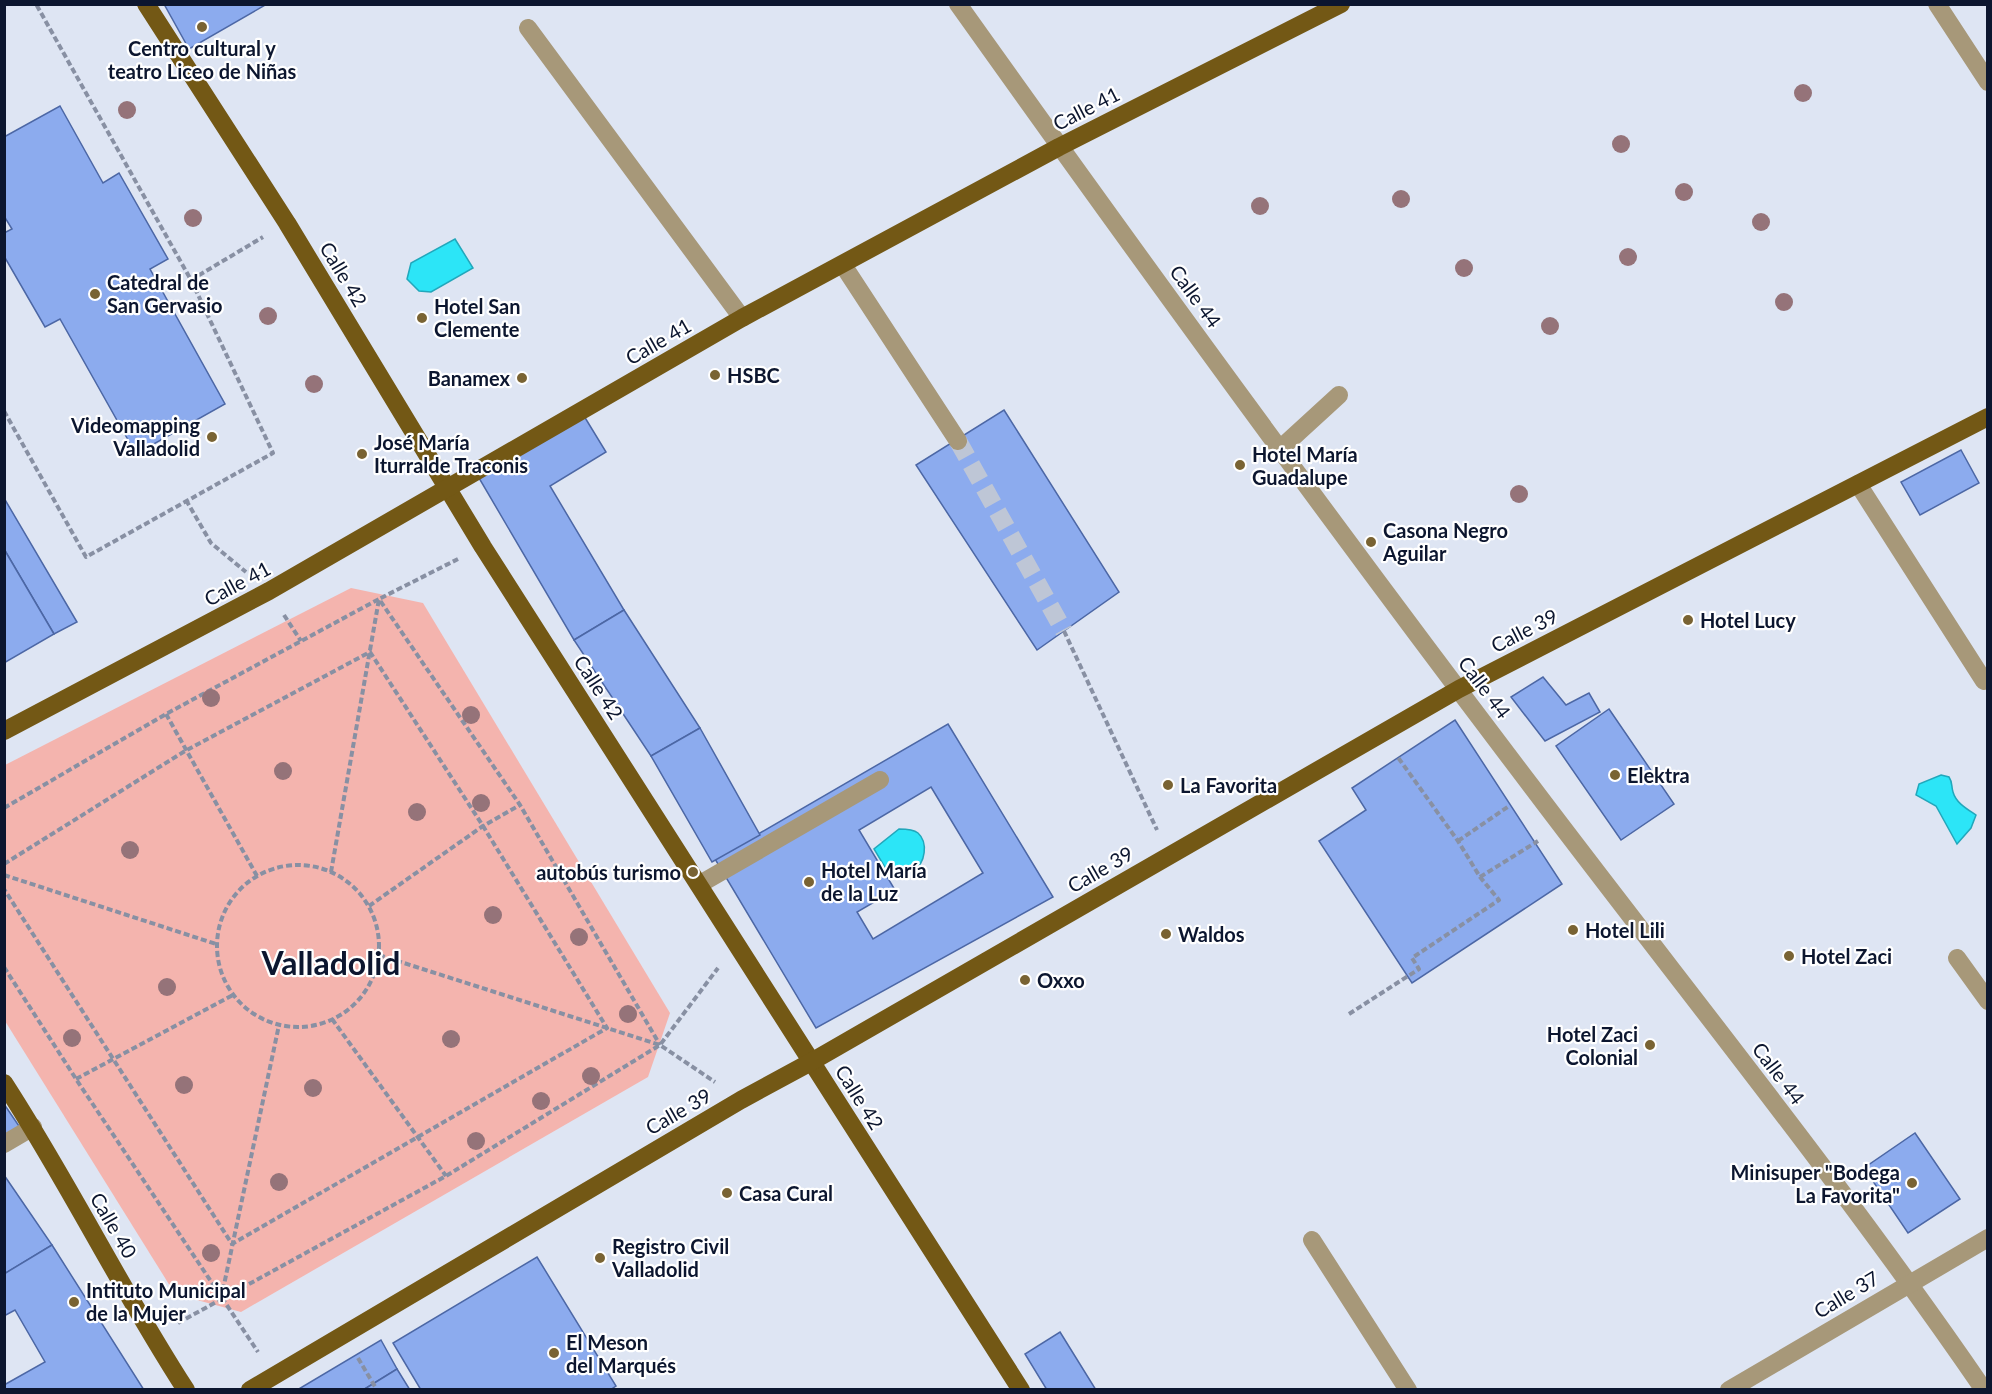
<svg xmlns="http://www.w3.org/2000/svg" width="1992" height="1394" font-family="Lato,sans-serif">
<style>
.green{fill:#f4b4ae}
.water{fill:#2ce5f7;stroke:#22a7bb;stroke-width:1.5}
.building{fill:#8cabee;stroke:#4c67a5;stroke-width:1.5;fill-rule:evenodd}
.lines{fill:none;stroke-linecap:round;stroke-linejoin:round}
.minor-tunnel{stroke:#bec6d6;stroke-width:18;stroke-dasharray:18 9;stroke-linecap:butt}
.path{stroke:#8890a3;stroke-width:4;stroke-dasharray:6 3;stroke-linecap:butt}
.minor{stroke:#a79879;stroke-width:18}
.major{stroke:#735815;stroke-width:18}
.tree{fill:#957379}
.poi-dot{fill:#796333;stroke:#fff;stroke-width:2}
.labels{text-anchor:middle;dominant-baseline:central;stroke-width:4.5;stroke-linejoin:round;paint-order:stroke}
.poi-label{font-size:20px;font-weight:bold;fill:#0c162f;stroke:#fff;text-anchor:start}
.street-label{font-size:20px;fill:#0c162f;stroke:#fff}
.town-label{font-size:32px;font-weight:bold;fill:#0c162f;stroke:#fff}
</style>
<rect width="100%" height="100%" fill="#dee5f3"/>
<!-- green -->
<polygon class="green" points="351,588 423,603 670,1013 648,1077 241,1312 175,1294 5,1021 5,765"/>
<!-- water -->
<g class="water">
<polygon points="455,239 473,268 431,292 419,291 407,279 411,263"/>
<path d="M1941,775L1949,777C1953,783 1951,786 1953,792C1956,803 1967,809 1976,815L1971,828L1957,844L1936,806L1916,795L1919,784Z"/>
<path d="M899,829C905,829 913,829 918,833C928,842 926,864 913,870C906,872 896,872 889,874L874,849Z"/>
</g>
<!-- building -->
<g class="building">
<polygon points="164,4 267,4 189,49"/>
<polygon points="60,106 103,183 119,173 168,259 150,269 225,404 136,454 60,319 45,327 4,256 4,233 12,229 4,216 4,137"/>
<polygon points="1004,410 1119,592 1037,650 916,465"/>
<polygon points="584,416 606,452 550,486 624,610 574,640 479,478"/>
<polygon points="1961,450 1979,483 1920,515 1901,482"/>
<polygon points="4,498 77,622 54,634 4,549"/>
<polygon points="4,549 54,634 4,663"/>
<polygon points="624,610 700,728 651,756 574,640"/>
<polygon points="1543,677 1566,705 1589,693 1600,712 1545,741 1511,697"/>
<polygon points="1609,709 1674,804 1621,840 1556,746"/>
<polygon points="1455,720 1562,884 1412,983 1319,841 1366,810 1352,788"/>
<path d="M948,724L1053,897L816,1028L715,859ZM931,787L983,873L873,939L857,912L895,890L859,830Z"/>
<polygon points="700,728 760,835 712,862 651,756"/>
<polygon points="4,1104 21,1129 4,1139"/>
<polygon points="1915,1133 1960,1199 1908,1233 1864,1168"/>
<polygon points="4,1175 52,1245 4,1274"/>
<polygon points="52,1245 144,1390 4,1390 4,1385 45,1362 15,1310 4,1316 4,1274"/>
<polygon points="537,1257 616,1386 610,1390 421,1390 393,1343"/>
<polygon points="1060,1332 1096,1390 1047,1390 1025,1354"/>
<polygon points="381,1340 397,1369 363,1390 297,1390"/>
<polygon points="397,1369 410,1390 363,1390"/>
</g>
<g class="lines">
<!-- minor-tunnel -->
<polyline class="minor-tunnel" points="958,441 1064,631"/>
<!-- path -->
<g class="path">
<polyline points="191,280 263,237"/>
<polyline points="4,411 86,557 273,453 191,280 36,4"/>
<polyline points="186,500 211,543 246,572"/>
<polyline points="284,615 301,641"/>
<polyline points="1064,631 1157,830"/>
<polyline points="166,714 257,876"/>
<polyline points="4,808 166,714 379,599 520,805 660,1045"/>
<polyline points="1458,841 1509,806"/>
<polyline points="4,864 185,751 370,652 483,826 607,1028 232,1244 4,889"/>
<circle cx="298" cy="946" r="81"/>
<polyline points="331,872 379,599 458,559"/>
<polyline points="4,875 216,944"/>
<polyline points="1480,877 1538,841"/>
<polyline points="369,906 483,826 520,805"/>
<polyline points="379,955 660,1045 715,1082"/>
<polyline points="4,967 76,1079 258,1352"/>
<polyline points="1349,1014 1419,969 1412,958 1499,900 1480,877 1458,841 1397,756"/>
<polyline points="332,1019 446,1176"/>
<polyline points="76,1079 233,995"/>
<polyline points="221,1299 279,1025"/>
<polyline points="178,1323 446,1176 660,1045 718,968"/>
<polyline points="358,1358 377,1390"/>
</g>
<!-- minor -->
<g class="minor">
<path d="M958,4C1146,268 1336,529 1532,787C1683,987 1842,1183 1984,1390"/>
<polyline points="1937,4 1988,82"/>
<polyline points="528,28 742,318"/>
<polyline points="843,265 958,441"/>
<polyline points="1280,449 1339,395"/>
<polyline points="1858,484 1984,681"/>
<polyline points="700,884 880,780"/>
<polyline points="1957,958 1988,1001"/>
<polyline points="4,1144 33,1127"/>
<polyline points="1312,1240 1408,1390"/>
<polyline points="1729,1390 1988,1238"/>
</g>
<!-- major -->
<g class="major">
<polyline points="146,4 287,223 483,547 1021,1390"/>
<polyline points="4,731 269,591 742,318 1059,147 1341,4"/>
<path d="M4,1083C69,1183 121,1290 186,1390"/>
<polyline points="250,1390 741,1100 811,1062 1459,689 1988,417"/>
</g>
</g>
<!-- trees -->
<g class="tree">
<circle cx="1803" cy="93" r="9"/>
<circle cx="127" cy="110" r="9"/>
<circle cx="1621" cy="144" r="9"/>
<circle cx="1684" cy="192" r="9"/>
<circle cx="1401" cy="199" r="9"/>
<circle cx="1260" cy="206" r="9"/>
<circle cx="193" cy="218" r="9"/>
<circle cx="1761" cy="222" r="9"/>
<circle cx="1628" cy="257" r="9"/>
<circle cx="1464" cy="268" r="9"/>
<circle cx="1784" cy="302" r="9"/>
<circle cx="268" cy="316" r="9"/>
<circle cx="1550" cy="326" r="9"/>
<circle cx="314" cy="384" r="9"/>
<circle cx="1519" cy="494" r="9"/>
<circle cx="211" cy="698" r="9"/>
<circle cx="471" cy="715" r="9"/>
<circle cx="283" cy="771" r="9"/>
<circle cx="481" cy="803" r="9"/>
<circle cx="417" cy="812" r="9"/>
<circle cx="130" cy="850" r="9"/>
<circle cx="493" cy="915" r="9"/>
<circle cx="579" cy="937" r="9"/>
<circle cx="167" cy="987" r="9"/>
<circle cx="628" cy="1014" r="9"/>
<circle cx="72" cy="1038" r="9"/>
<circle cx="451" cy="1039" r="9"/>
<circle cx="591" cy="1076" r="9"/>
<circle cx="184" cy="1085" r="9"/>
<circle cx="313" cy="1088" r="9"/>
<circle cx="541" cy="1101" r="9"/>
<circle cx="476" cy="1141" r="9"/>
<circle cx="279" cy="1182" r="9"/>
<circle cx="211" cy="1253" r="9"/>
</g>
<!-- markers -->
<g class="poi-dot">
<circle cx="202" cy="27" r="6"/>
<circle cx="95" cy="294" r="6"/>
<circle cx="422" cy="318" r="6"/>
<circle cx="715" cy="375" r="6"/>
<circle cx="522" cy="378" r="6"/>
<circle cx="212" cy="437" r="6"/>
<circle cx="362" cy="454" r="6"/>
<circle cx="1240" cy="465" r="6"/>
<circle cx="1371" cy="542" r="6"/>
<circle cx="1688" cy="620" r="6"/>
<circle cx="1615" cy="775" r="6"/>
<circle cx="1168" cy="785" r="6"/>
<circle cx="693" cy="872" r="6"/>
<circle cx="809" cy="882" r="6"/>
<circle cx="1573" cy="930" r="6"/>
<circle cx="1166" cy="934" r="6"/>
<circle cx="1789" cy="956" r="6"/>
<circle cx="1025" cy="980" r="6"/>
<circle cx="1650" cy="1045" r="6"/>
<circle cx="1912" cy="1183" r="6"/>
<circle cx="727" cy="1193" r="6"/>
<circle cx="600" cy="1258" r="6"/>
<circle cx="74" cy="1302" r="6"/>
<circle cx="554" cy="1353" r="6"/>
</g>
<g class="labels">
<!-- poi labels -->
<g class="poi-label">
<text x="202" y="48" text-anchor="middle">Centro cultural y<tspan x="202" dy="23">teatro Liceo de Niñas</tspan></text>
<text x="107" y="282">Catedral de<tspan x="107" dy="23">San Gervasio</tspan></text>
<text x="434" y="306">Hotel San<tspan x="434" dy="23">Clemente</tspan></text>
<text x="727" y="375">HSBC</text>
<text x="510" y="378" text-anchor="end">Banamex</text>
<text x="200" y="425" text-anchor="end">Videomapping<tspan x="200" dy="23">Valladolid</tspan></text>
<text x="374" y="442">José María<tspan x="374" dy="23">Iturralde Traconis</tspan></text>
<text x="1252" y="454">Hotel María<tspan x="1252" dy="23">Guadalupe</tspan></text>
<text x="1383" y="530">Casona Negro<tspan x="1383" dy="23">Aguilar</tspan></text>
<text x="1700" y="620">Hotel Lucy</text>
<text x="1627" y="775">Elektra</text>
<text x="1180" y="785">La Favorita</text>
<text x="821" y="870">Hotel María<tspan x="821" dy="23">de la Luz</tspan></text>
<text x="681" y="872" text-anchor="end">autobús turismo</text>
<text x="1585" y="930">Hotel Lili</text>
<text x="1178" y="934">Waldos</text>
<text x="1801" y="956">Hotel Zaci</text>
<text x="1037" y="980">Oxxo</text>
<text x="1638" y="1034" text-anchor="end">Hotel Zaci<tspan x="1638" dy="23">Colonial</tspan></text>
<text x="1900" y="1172" text-anchor="end">Minisuper "Bodega<tspan x="1900" dy="23">La Favorita"</tspan></text>
<text x="739" y="1193">Casa Cural</text>
<text x="612" y="1246">Registro Civil<tspan x="612" dy="23">Valladolid</tspan></text>
<text x="86" y="1290">Intituto Municipal<tspan x="86" dy="23">de la Mujer</tspan></text>
<text x="566" y="1342">El Meson<tspan x="566" dy="23">del Marqués</tspan></text>
</g>
<!-- street labels -->
<g class="street-label">
<text transform="translate(1086 108) rotate(-27)">Calle 41</text>
<text transform="translate(344 274) rotate(59)">Calle 42</text>
<text transform="translate(1196 296) rotate(54)">Calle 44</text>
<text transform="translate(658 341) rotate(-30)">Calle 41</text>
<text transform="translate(237 583) rotate(-28)">Calle 41</text>
<text transform="translate(1524 630) rotate(-27)">Calle 39</text>
<text transform="translate(599 687) rotate(57)">Calle 42</text>
<text transform="translate(1485 687) rotate(53)">Calle 44</text>
<text transform="translate(1100 869) rotate(-30)">Calle 39</text>
<text transform="translate(1779 1073) rotate(53)">Calle 44</text>
<text transform="translate(860 1097) rotate(58)">Calle 42</text>
<text transform="translate(678 1111) rotate(-30)">Calle 39</text>
<text transform="translate(114 1225) rotate(60)">Calle 40</text>
<text transform="translate(1846 1294) rotate(-31)">Calle 37</text>
</g>
<!-- town labels -->
<g class="town-label">
<text x="331" y="962">Valladolid</text>
</g>
</g>
<!-- border -->
<rect width="1992" height="1394" fill="none" stroke="#0c162f" stroke-width="12"/>
</svg>
